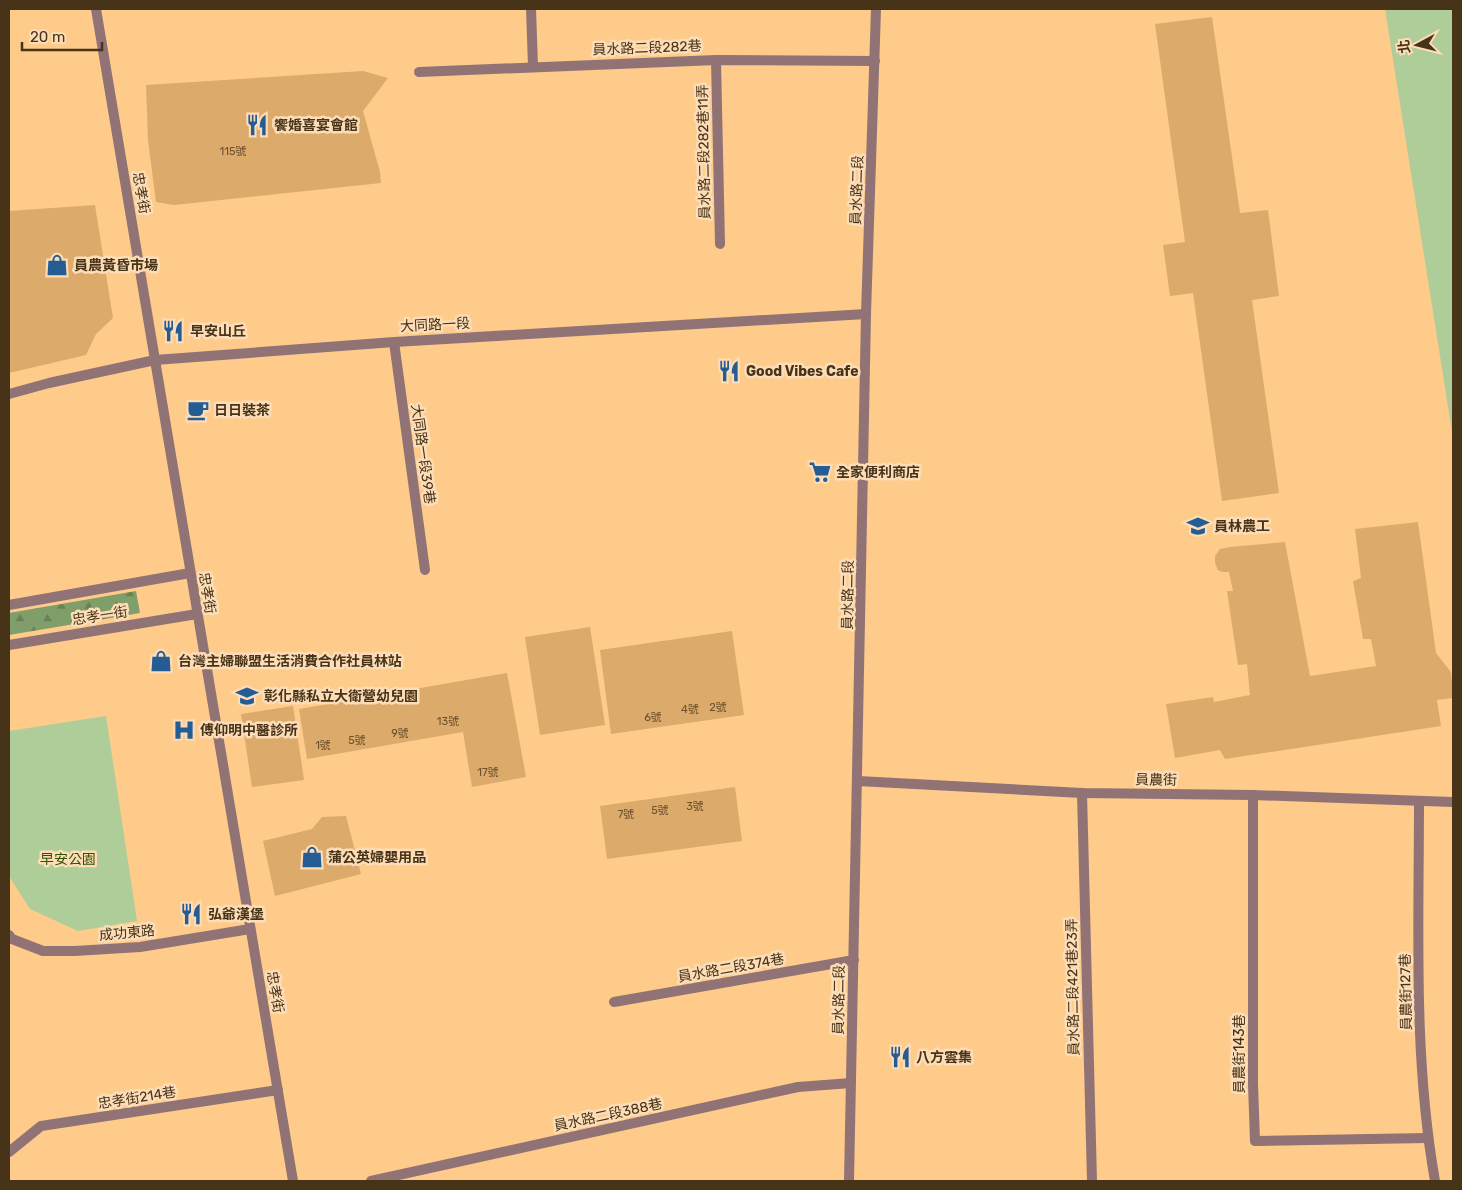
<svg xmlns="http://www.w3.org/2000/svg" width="1462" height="1190" font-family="Rubik,'Noto Sans TC',sans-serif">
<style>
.green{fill:#afcd98}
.forest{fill:url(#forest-firs)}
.building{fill:#dcaa6b}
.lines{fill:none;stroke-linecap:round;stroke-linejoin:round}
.lane{stroke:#917376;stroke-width:10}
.street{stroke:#917376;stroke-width:10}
.labels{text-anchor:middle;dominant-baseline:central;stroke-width:5;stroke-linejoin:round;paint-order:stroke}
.number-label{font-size:11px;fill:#6c512d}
.street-label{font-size:14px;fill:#473318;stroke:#fcddb7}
.poi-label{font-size:14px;font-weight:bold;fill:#473318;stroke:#fcddb7;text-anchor:start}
.park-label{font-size:14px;fill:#2e5200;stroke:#fcddb7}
</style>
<defs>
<pattern id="forest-firs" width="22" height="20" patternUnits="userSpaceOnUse" patternTransform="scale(1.25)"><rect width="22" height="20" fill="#809e69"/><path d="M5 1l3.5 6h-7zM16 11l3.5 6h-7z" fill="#6b8155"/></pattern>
</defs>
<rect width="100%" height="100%" fill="#fecb8b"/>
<!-- green -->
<g class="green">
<polygon points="1385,9 1453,9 1453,438"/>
<polygon points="106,716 137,921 78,931 30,909 9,876 9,731"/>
</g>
<!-- forest -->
<polygon class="forest" points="136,591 140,613 9,635 9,613"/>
<!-- building -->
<g class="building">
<polygon points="1212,17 1240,213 1268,210 1279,296 1252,300 1279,493 1222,501 1193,293 1170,296 1163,245 1185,242 1155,24"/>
<polygon points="363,71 388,78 363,111 380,172 381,183 174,205 156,202 148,140 146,85"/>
<polygon points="95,205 113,318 96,334 86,355 9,373 9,211"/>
<polygon points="1418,522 1436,653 1451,672 1453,691 1453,698 1437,700 1441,726 1225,759 1220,750 1175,758 1166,704 1213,697 1214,702 1250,695 1247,664 1238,665 1227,591 1233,591 1229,572 1222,572 1218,570 1215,563 1215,556 1220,549 1230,547 1285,542 1310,676 1376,666 1371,639 1363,639 1353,581 1361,578 1355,529"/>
<polygon points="590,627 605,725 540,735 525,637"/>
<polygon points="732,631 744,715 611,734 600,650"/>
<polygon points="507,673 526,777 472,787 463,732 307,759 299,709"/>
<polygon points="293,706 304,780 252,787 241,714"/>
<polygon points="735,787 742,841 607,859 600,806"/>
<polygon points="346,816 361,874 275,896 263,841 312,829 322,817"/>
</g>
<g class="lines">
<!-- lane -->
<g class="lane">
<polyline points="531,9 533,66"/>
<polyline points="716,60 720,244"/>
<polyline points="419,72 716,60 875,61"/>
<polyline points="394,342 425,570"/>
<polyline points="1082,793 1092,1181"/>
<polyline points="1253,795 1253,1084 1255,1141 1427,1138"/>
<path d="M1419,801C1419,927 1413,1056 1435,1181"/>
<polyline points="614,1002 854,960"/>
<polyline points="9,1152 41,1126 278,1090"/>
<polyline points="371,1181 798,1087 851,1083"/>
</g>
<!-- street -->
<g class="street">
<polyline points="96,9 293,1181"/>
<polyline points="9,394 49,383 155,360 394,342 866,314"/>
<polyline points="9,605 190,573"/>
<polyline points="9,645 197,614"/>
<polyline points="858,781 1082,793 1253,795 1453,802"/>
<polyline points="9,935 12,939 43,951 75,951 140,947 250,929"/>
<polyline points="849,1181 866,314 876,9"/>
</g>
</g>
<!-- icons -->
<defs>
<g id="restaurant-bare" transform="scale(1.725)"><path d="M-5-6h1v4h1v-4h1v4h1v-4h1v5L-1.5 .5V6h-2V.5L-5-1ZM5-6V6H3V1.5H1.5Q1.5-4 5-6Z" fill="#265c94" stroke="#fcddb7" stroke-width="2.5" paint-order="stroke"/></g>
<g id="shop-bare" transform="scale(1.725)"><path d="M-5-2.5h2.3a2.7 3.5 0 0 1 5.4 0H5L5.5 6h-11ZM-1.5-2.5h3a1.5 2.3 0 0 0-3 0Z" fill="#265c94" stroke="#fcddb7" stroke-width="2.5" paint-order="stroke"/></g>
<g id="cafe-bare" transform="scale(1.725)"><path d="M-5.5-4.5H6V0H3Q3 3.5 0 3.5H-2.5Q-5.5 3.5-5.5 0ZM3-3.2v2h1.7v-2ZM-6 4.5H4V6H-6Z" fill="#265c94" stroke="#fcddb7" stroke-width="2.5" paint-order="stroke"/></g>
<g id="supermarket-bare" transform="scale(1.725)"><path d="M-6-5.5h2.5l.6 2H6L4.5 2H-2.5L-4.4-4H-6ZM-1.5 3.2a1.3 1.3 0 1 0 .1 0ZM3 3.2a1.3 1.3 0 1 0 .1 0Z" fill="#265c94" stroke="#fcddb7" stroke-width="2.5" paint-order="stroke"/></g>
<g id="school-bare" transform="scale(1.725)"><path d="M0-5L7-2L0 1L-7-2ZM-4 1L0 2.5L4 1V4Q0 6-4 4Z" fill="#265c94" stroke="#fcddb7" stroke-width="2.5" paint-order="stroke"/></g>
<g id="hospital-bare" transform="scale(1.725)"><path d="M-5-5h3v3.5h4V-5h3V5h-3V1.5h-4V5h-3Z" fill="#265c94" stroke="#fcddb7" stroke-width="2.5" paint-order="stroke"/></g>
</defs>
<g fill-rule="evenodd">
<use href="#restaurant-bare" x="257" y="125"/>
<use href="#shop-bare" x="57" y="265"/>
<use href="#restaurant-bare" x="173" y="331"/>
<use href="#restaurant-bare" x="729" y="371"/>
<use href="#cafe-bare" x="198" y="410"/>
<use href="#supermarket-bare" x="820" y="472"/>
<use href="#school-bare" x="1198" y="526"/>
<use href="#shop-bare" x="161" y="661"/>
<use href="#school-bare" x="247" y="696"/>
<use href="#hospital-bare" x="184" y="730"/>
<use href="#shop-bare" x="312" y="857"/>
<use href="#restaurant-bare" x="191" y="914"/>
<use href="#restaurant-bare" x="900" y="1057"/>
</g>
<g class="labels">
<!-- number labels -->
<g class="number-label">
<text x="233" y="151">115號</text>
<text x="718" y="707">2號</text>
<text x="690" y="709">4號</text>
<text x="653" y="717">6號</text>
<text x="448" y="721">13號</text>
<text x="400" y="733">9號</text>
<text x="357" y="740">5號</text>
<text x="323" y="745">1號</text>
<text x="488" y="772">17號</text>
<text x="695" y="806">3號</text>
<text x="660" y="810">5號</text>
<text x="626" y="814">7號</text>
</g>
<!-- street labels -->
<g class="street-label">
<text transform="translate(647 48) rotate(-2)">員水路二段282巷</text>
<text transform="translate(704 152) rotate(-91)">員水路二段282巷11弄</text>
<text transform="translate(857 190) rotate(-88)">員水路二段</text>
<text transform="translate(141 193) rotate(80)">忠孝街</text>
<text transform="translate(435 325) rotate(-3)">大同路一段</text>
<text transform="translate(423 454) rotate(82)">大同路一段39巷</text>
<text transform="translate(207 593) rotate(81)">忠孝街</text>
<text transform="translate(848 595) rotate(-89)">員水路二段</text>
<text transform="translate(100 616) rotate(-9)">忠孝一街</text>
<text transform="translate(1156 780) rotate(1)">員農街</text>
<text transform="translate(127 933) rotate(-5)">成功東路</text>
<text transform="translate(731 968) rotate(-10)">員水路二段374巷</text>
<text transform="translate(1073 987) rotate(-91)">員水路二段421巷23弄</text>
<text transform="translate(275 992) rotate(80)">忠孝街</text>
<text transform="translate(1406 992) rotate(-91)">員農街127巷</text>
<text transform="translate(839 1000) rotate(-89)">員水路二段</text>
<text transform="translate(1239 1054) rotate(-90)">員農街143巷</text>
<text transform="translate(137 1098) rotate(-9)">忠孝街214巷</text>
<text transform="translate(608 1115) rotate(-12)">員水路二段388巷</text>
</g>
<!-- poi labels -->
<g class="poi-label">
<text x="274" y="125">饗婚喜宴會館</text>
<text x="74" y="265">員農黃昏市場</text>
<text x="190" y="331">早安山丘</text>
<text x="746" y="371">Good Vibes Cafe</text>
<text x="214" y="410">日日裝茶</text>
<text x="836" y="472">全家便利商店</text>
<text x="1214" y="526">員林農工</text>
<text x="178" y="661">台灣主婦聯盟生活消費合作社員林站</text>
<text x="264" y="696">彰化縣私立大衛營幼兒園</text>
<text x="200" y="730">傅仰明中醫診所</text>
<text x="328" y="857">蒲公英婦嬰用品</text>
<text x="208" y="914">弘爺漢堡</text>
<text x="916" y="1057">八方雲集</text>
</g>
<!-- park labels -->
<g class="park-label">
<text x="68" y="859">早安公園</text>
</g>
</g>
<!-- border -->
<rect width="1462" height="1190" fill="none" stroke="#473318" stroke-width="20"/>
<!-- north arrow -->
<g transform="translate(1417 45) rotate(263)" stroke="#fcddb7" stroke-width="4" paint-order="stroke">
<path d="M0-4L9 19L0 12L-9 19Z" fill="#473318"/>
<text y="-8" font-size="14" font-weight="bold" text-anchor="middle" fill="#473318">北</text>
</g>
<!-- scale -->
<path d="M22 42v8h80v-8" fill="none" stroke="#473318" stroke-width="2.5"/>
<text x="30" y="42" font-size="15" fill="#473318" stroke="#fcddb7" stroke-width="4" paint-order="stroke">20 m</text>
</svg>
